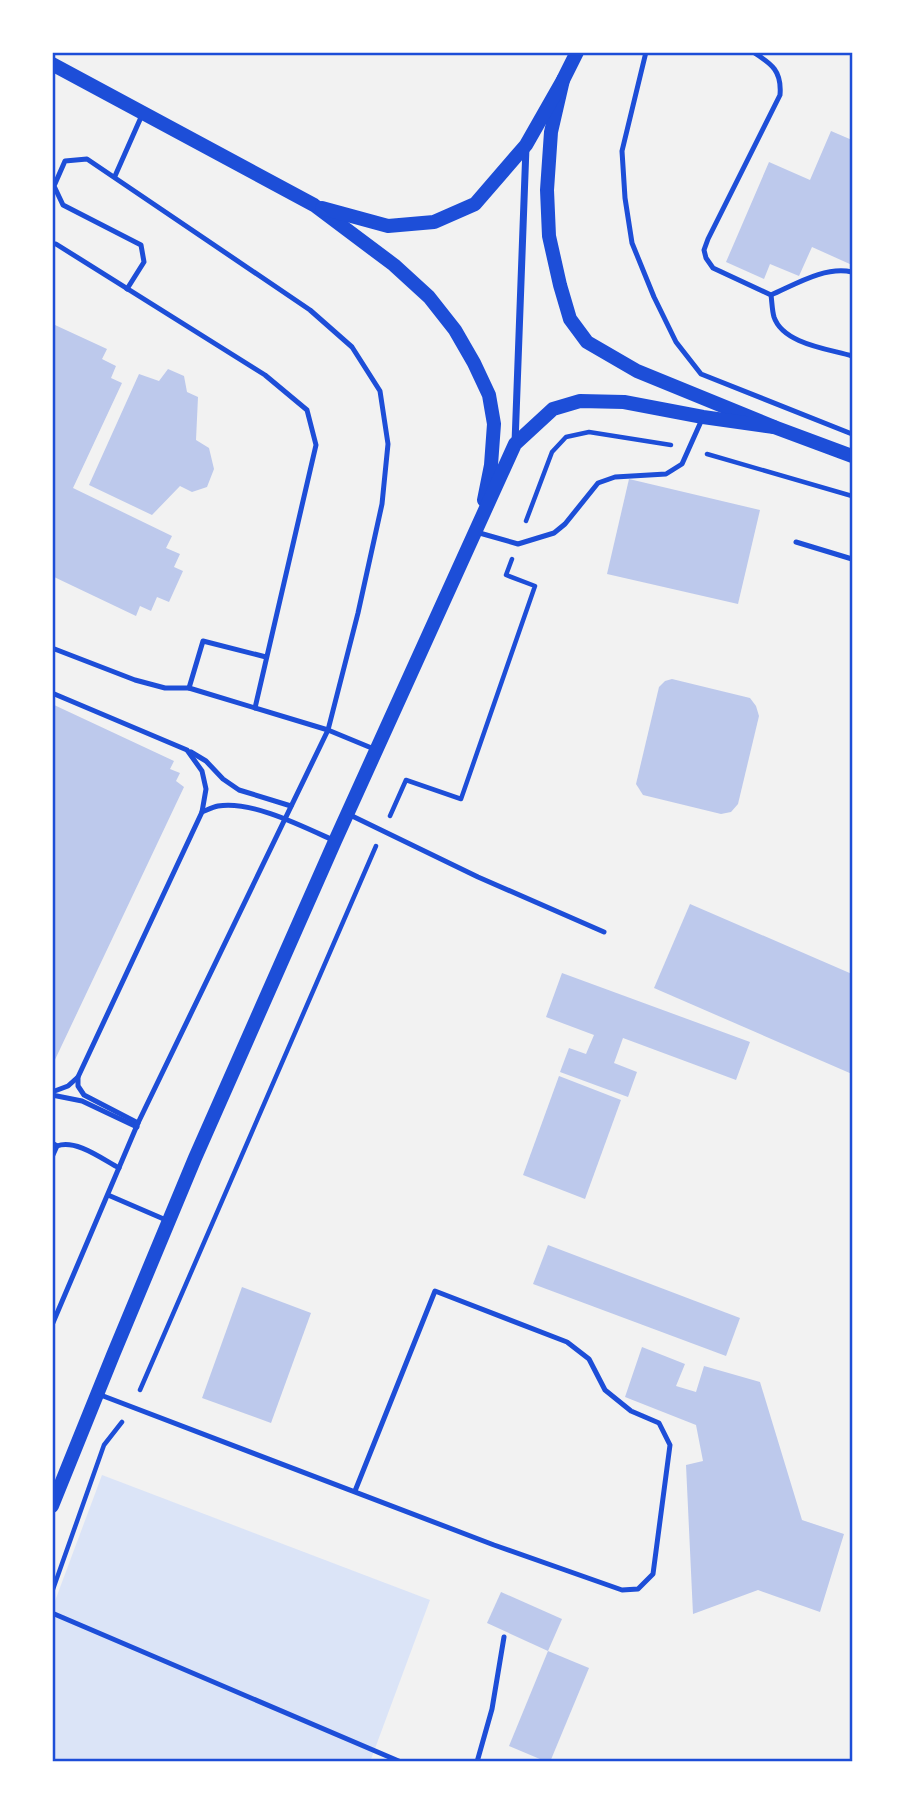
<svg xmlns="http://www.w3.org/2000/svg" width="905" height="1814" font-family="'IBM Plex Sans',sans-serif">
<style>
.green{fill:#dbe4f7}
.building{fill:#bdc9ec}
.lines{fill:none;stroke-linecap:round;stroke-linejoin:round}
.path{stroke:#1d4ed8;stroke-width:4.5}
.service{stroke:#1d4ed8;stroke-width:5}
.minor{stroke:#1d4ed8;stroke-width:7}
.secondary{stroke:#1d4ed8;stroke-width:14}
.neatline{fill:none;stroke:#1d4ed8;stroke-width:2.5}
</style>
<rect width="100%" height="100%" fill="#f2f2f2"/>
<!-- green -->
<polygon class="green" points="102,1475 430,1600 370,1762 53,1761 52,1609"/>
<!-- building -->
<g class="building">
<polygon points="831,131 852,140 852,265 812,247 799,276 770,264 764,279 726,262 769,162 810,180"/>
<polygon points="55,325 107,349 102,359 116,366 111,378 122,383 73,488 172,536 166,548 180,554 174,567 183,571 169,602 157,597 151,611 140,606 136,616 52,576 52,330"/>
<polygon points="168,369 184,376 187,392 198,397 196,440 209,448 214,469 207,487 192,492 180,486 152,515 89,485 139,374 159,381"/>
<polygon points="629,479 760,510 738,604 607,574"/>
<polygon points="672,679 750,698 756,706 759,716 738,804 731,812 721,814 643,795 636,784 659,687 665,681"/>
<polygon points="52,704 174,761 170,769 180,773 176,781 184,787 52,1066"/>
<polygon points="690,904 852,974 852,1074 654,988"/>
<polygon points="562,973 750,1042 736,1080 623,1038 614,1063 637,1072 628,1097 560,1072 569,1048 586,1054 594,1035 546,1017"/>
<polygon points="559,1076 621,1100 585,1199 523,1175"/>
<polygon points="548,1245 740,1318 726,1356 533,1284"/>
<polygon points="242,1287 311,1313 271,1423 202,1398"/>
<polygon points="642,1347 685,1364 676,1386 696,1392 704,1366 760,1382 802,1520 844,1534 820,1612 758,1590 693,1614 686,1465 703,1461 696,1425 625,1397"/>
<polygon points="501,1592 562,1619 548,1651 487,1623"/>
<polygon points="548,1651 589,1668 550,1762 547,1762 509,1746"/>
</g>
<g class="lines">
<!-- path -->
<g class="path">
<polyline points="707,454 852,496"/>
<polyline points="526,521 552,452 566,437 589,432 671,445"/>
<polyline points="390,816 406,780 461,799 535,586 506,575 512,559"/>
<polyline points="140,1390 376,846"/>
<polyline points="52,1592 104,1445 122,1422"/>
</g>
<!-- service -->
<g class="service">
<polyline points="646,52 622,151 625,198 632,243 654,297 676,342 701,374 852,434"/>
<path d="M753,52C772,64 782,71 780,95L708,239L704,250L706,258L713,268L771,295C772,302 772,310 774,317C783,344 829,349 852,356"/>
<polyline points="115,176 142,115"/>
<polyline points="52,244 56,244 265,375 307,410 316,445 255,708"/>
<path d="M771,295C796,284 825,266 852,272"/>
<polyline points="476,532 518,544 554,533 565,524 598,483 615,477 666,474 682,464 703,417"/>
<polyline points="796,542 852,559"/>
<polyline points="52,648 135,680 165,688 189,688 328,730 374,749"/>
<polyline points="189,688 203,641 266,657"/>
<polyline points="52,693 187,750 202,771 206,789 202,812 78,1077 78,1086 84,1095 138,1123"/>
<polyline points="191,752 206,761 223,779 239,790 291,806"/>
<path d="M202,812C207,810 213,807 218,806C251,800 304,827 335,841"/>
<polyline points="348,814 478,877 604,932"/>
<polyline points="52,1092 68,1086 78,1077"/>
<polyline points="52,1095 82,1101 137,1127"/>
<polyline points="52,1143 57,1146 52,1157"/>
<path d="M57,1146C76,1139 102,1159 119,1168"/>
<polyline points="108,1195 166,1220"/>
<polyline points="52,1325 138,1123 328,730 358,613 382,504 388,444 380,391 352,347 310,310 87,159 65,161 54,186 63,205 141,245 144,262 127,289"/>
<polyline points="98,1394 494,1545 622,1590 638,1589 653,1574 670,1445 659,1423 631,1411 605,1390 589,1359 567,1342 435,1291 355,1491"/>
<polyline points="52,1613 401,1762"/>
<polyline points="477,1762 492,1709 504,1637"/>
</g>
<!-- minor -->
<polyline class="minor" points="515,443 526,147"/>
<!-- secondary -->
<g class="secondary">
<polyline points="52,64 314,205 394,265 429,297 455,330 474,363 489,395 494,424 491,465 484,500"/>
<polyline points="563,80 551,132 547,190 549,236 560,285 570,319 587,342 637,371 774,427 852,456"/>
<polyline points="322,208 388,226 434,222 475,204 526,145 563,80 577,52"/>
<polyline points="52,1506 113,1355 195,1158 335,841 515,444 553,409 580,401 624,402 703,417 774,427"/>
</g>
</g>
<!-- border -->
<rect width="905" height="1814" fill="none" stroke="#ffffff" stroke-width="108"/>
<rect x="54" y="54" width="797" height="1706" class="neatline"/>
</svg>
